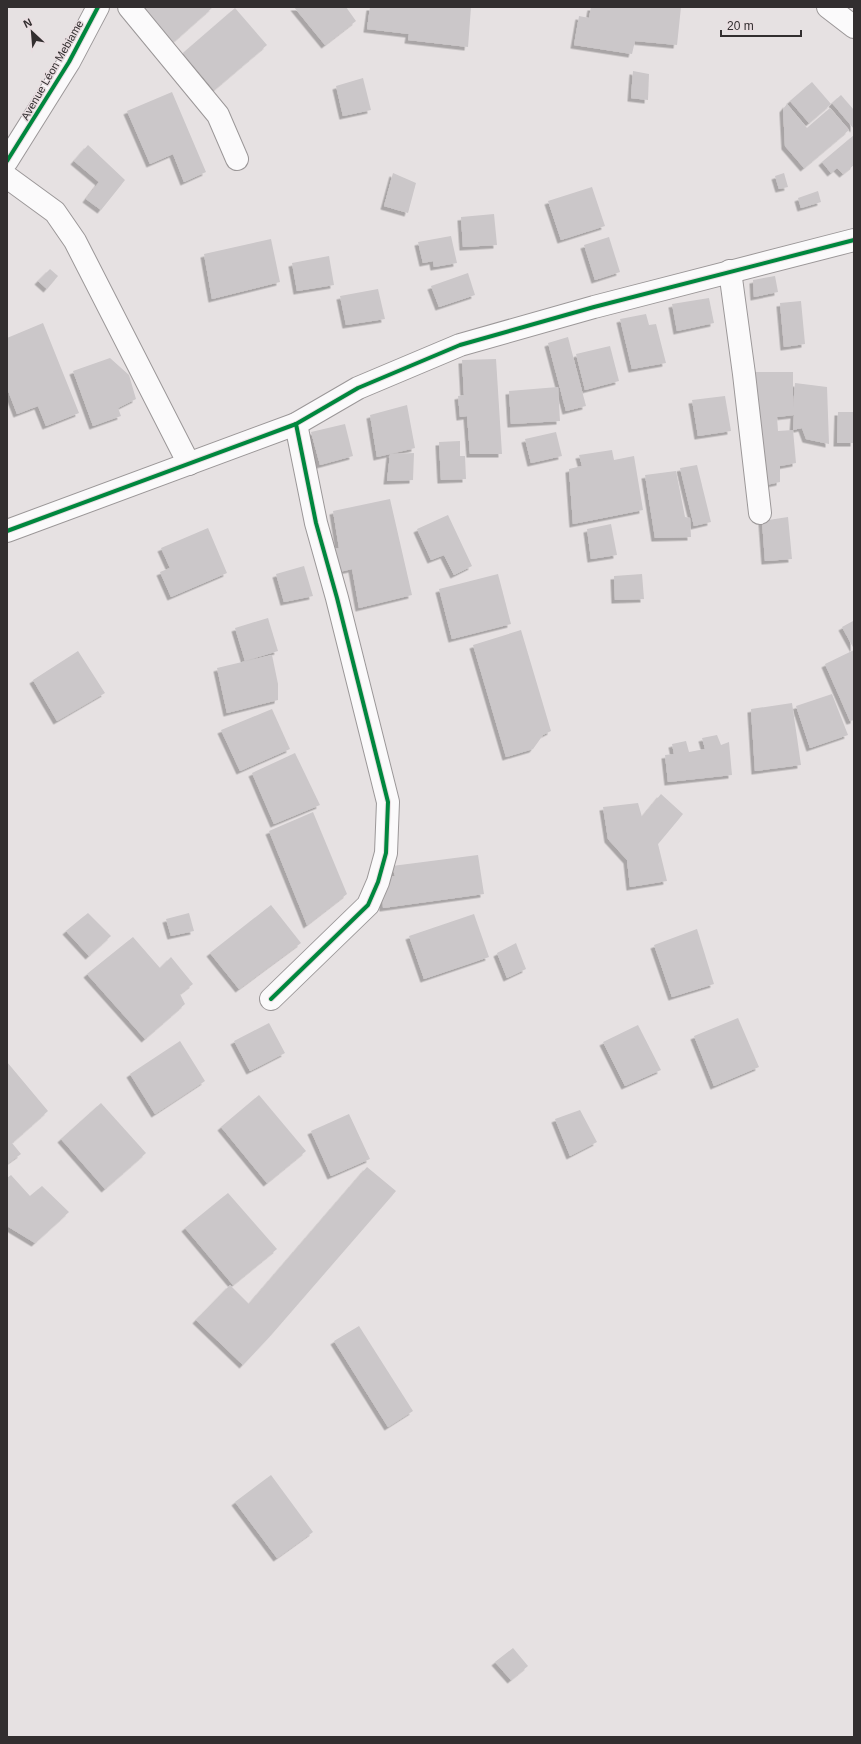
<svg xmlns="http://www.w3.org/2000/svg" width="861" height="1744" font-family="Arial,sans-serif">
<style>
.building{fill:#cbc7c9;filter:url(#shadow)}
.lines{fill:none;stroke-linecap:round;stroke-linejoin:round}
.minor-casing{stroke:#9b9798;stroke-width:24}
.minor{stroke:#fbfafb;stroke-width:22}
.cycleway-casing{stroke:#e9dee1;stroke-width:6}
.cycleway{stroke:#00873e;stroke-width:4}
.labels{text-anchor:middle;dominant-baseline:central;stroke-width:3;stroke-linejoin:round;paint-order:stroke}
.street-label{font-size:11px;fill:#322e2f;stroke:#e9dee1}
</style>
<defs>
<filter id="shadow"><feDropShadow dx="-3.5" dy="3.5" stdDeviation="0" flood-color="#0004"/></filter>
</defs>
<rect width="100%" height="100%" fill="#e6e1e2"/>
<!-- building -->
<g class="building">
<polygon points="134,7 213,7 169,46"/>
<polygon points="294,7 346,7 356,21 325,45"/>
<polygon points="370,7 471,7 468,47 408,40 409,34 367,29"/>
<polygon points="591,7 681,7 677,45 635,41 632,54 574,45 579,16 589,18"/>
<polygon points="235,8 267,45 214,90 183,53"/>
<polygon points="633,71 649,74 648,100 631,98"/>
<polygon points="363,78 371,110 343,116 336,86"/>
<polygon points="812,82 831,104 809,123 790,101"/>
<polygon points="172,92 206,172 184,182 173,154 150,164 127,111"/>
<polygon points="841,95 854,110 854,129 832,103"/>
<polygon points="787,104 807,128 830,108 849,130 804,168 785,146 783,109"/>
<polygon points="854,135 854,165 843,174 837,168 831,173 822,162"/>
<polygon points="88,145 125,180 101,210 86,199 99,182 74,161"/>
<polygon points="393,173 416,183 408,213 384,206"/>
<polygon points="784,173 788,187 779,189 775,176"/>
<polygon points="592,187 605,226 561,240 548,201"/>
<polygon points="818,191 821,202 801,208 798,198"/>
<polygon points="494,214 497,245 463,247 461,217"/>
<polygon points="451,236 457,263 434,267 433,261 423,263 418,242"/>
<polygon points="609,237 620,272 595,280 584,245"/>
<polygon points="271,239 280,282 212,299 204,254"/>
<polygon points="329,256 334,285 297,291 292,263"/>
<polygon points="50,269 58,276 47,289 38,281"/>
<polygon points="468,273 475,295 439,307 431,286"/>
<polygon points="775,276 778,292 754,297 753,280"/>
<polygon points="378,289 385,319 346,325 340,296"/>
<polygon points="709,298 714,323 677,331 672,304"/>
<polygon points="801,301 805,344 784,347 780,303"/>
<polygon points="646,314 649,325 656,324 666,363 632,369 620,319"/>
<polygon points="43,323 79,413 46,426 38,406 17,414 7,388 7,338"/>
<polygon points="568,337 586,406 566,411 548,343"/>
<polygon points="610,346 619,381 585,390 576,354"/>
<polygon points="110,358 129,375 136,399 118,408 121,416 93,426 73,371"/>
<polygon points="496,359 502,454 470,454 467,416 460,417 458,396 464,395 462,360"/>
<polygon points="755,372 793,372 793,408 795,383 827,387 829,444 806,439 802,428 793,430 794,415 777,417 778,431 793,430 796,463 780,466 780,482 766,485"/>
<polygon points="558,387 560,421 511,424 509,391"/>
<polygon points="725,396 731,431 698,436 692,400"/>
<polygon points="407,405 415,448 390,454 414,453 413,480 387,481 390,454 377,457 370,415"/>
<polygon points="838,412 854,412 854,443 837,443"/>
<polygon points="345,424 353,456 320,465 311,432"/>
<polygon points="556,432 562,456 531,463 525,439"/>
<polygon points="460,441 460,456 465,456 466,479 441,480 439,442"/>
<polygon points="612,450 614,460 634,456 643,510 573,524 569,469 582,466 579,455"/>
<polygon points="697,465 711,522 694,526 680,468"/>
<polygon points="676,471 685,517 690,518 691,537 655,538 645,475"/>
<polygon points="390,499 412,595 359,608 352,569 339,572 332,549 339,548 333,511"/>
<polygon points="448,515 472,566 454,575 444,555 431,560 417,529"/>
<polygon points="788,517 792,559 765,561 762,521"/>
<polygon points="611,524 617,555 591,559 587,529"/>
<polygon points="208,528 227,573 171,597 160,572 170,568 161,548"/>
<polygon points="304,566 313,596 284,602 276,574"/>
<polygon points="498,574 511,624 452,639 439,589"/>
<polygon points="642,574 644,599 615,600 614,576"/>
<polygon points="268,618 278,651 245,661 235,628"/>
<polygon points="853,621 854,622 854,649 842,627"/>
<polygon points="521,630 551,731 543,735 533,749 506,757 473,645"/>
<polygon points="854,650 854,720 850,721 825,664"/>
<polygon points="78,651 105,693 57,721 33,680"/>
<polygon points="272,655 278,684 278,700 227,713 217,668"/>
<polygon points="832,694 848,735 810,748 796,706"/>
<polygon points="792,703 801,765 755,771 751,709"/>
<polygon points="272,709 290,749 240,771 221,730"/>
<polygon points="717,735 721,745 729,742 732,775 668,782 665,755 674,754 672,744 686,741 689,752 705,749 702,738"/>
<polygon points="295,753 320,805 274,824 252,773"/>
<polygon points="661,794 683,814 658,844 667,881 630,887 627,860 608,839 603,807 638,803 642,817"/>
<polygon points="313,812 347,894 307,925 269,831"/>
<polygon points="478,855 484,894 383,908 382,877 395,876 392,866"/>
<polygon points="271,905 301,943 239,989 210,953"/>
<polygon points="88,913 111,936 89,956 66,931"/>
<polygon points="189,913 194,931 171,936 166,919"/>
<polygon points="474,914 489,957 424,979 409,936"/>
<polygon points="697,929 714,984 672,997 654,945"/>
<polygon points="133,937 160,968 171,957 193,984 180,994 185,1004 145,1039 87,974"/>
<polygon points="516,943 526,969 507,978 497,953"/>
<polygon points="738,1018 759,1067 714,1086 694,1036"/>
<polygon points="269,1023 285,1053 250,1071 234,1041"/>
<polygon points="638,1025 661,1070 625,1086 603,1042"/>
<polygon points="180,1041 205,1081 155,1114 130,1074"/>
<polygon points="7,1062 48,1111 12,1143 21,1154 7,1164"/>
<polygon points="259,1095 306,1151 267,1183 221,1127"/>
<polygon points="101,1103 146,1153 105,1189 61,1139"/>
<polygon points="580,1110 597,1142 570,1156 555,1119"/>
<polygon points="349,1114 370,1159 331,1176 311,1131"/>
<polygon points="367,1167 396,1191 272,1334 243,1365 196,1320 230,1285 249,1304"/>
<polygon points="11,1175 30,1196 42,1186 69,1212 35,1243 7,1226 7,1178"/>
<polygon points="228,1193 277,1249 233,1285 185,1228"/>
<polygon points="359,1326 413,1411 388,1427 334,1341"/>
<polygon points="271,1475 313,1532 277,1558 235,1502"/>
<polygon points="513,1648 528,1666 511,1680 495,1662"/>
</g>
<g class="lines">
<!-- minor casing -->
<g class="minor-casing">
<g id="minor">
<polyline points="129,7 218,115 237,159"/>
<polyline points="828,7 854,27"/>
<polyline points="7,161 69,62 98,7"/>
<polyline points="7,177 55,212 75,241 189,464"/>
<polyline points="730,271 744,374 760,513"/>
<polyline points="7,531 296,424 358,388 460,345 594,307 854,240"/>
<polyline points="271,999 368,905 378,882 386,853 388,802 337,598 316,523 296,424"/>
</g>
</g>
<!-- minor -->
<use href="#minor" class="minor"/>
<!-- cycleway casing -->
<g class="cycleway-casing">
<g id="cycleway">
<polyline points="7,161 69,62 98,7"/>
<polyline points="7,531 296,424 358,388 460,345 594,307 854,240"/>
<polyline points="271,999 368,905 378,882 386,853 388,802 337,598 316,523 296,424"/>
</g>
</g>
<!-- cycleway -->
<use href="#cycleway" class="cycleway"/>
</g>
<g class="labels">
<!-- street labels -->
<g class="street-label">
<text transform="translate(52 70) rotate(-60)">Avenue Léon Mebiame</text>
</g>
</g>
<!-- border -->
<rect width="861" height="1744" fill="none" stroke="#322e2f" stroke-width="16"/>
<!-- north arrow -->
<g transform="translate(32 32) rotate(334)" stroke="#e9dee1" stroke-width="3" paint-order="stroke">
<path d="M0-3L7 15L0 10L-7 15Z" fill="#322e2f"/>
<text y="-6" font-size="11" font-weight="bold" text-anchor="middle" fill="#322e2f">N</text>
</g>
<!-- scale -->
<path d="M721 30v6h80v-6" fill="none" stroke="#322e2f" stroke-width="2"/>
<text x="727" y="30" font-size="12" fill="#322e2f" stroke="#e9dee1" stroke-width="3" paint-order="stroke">20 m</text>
</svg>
